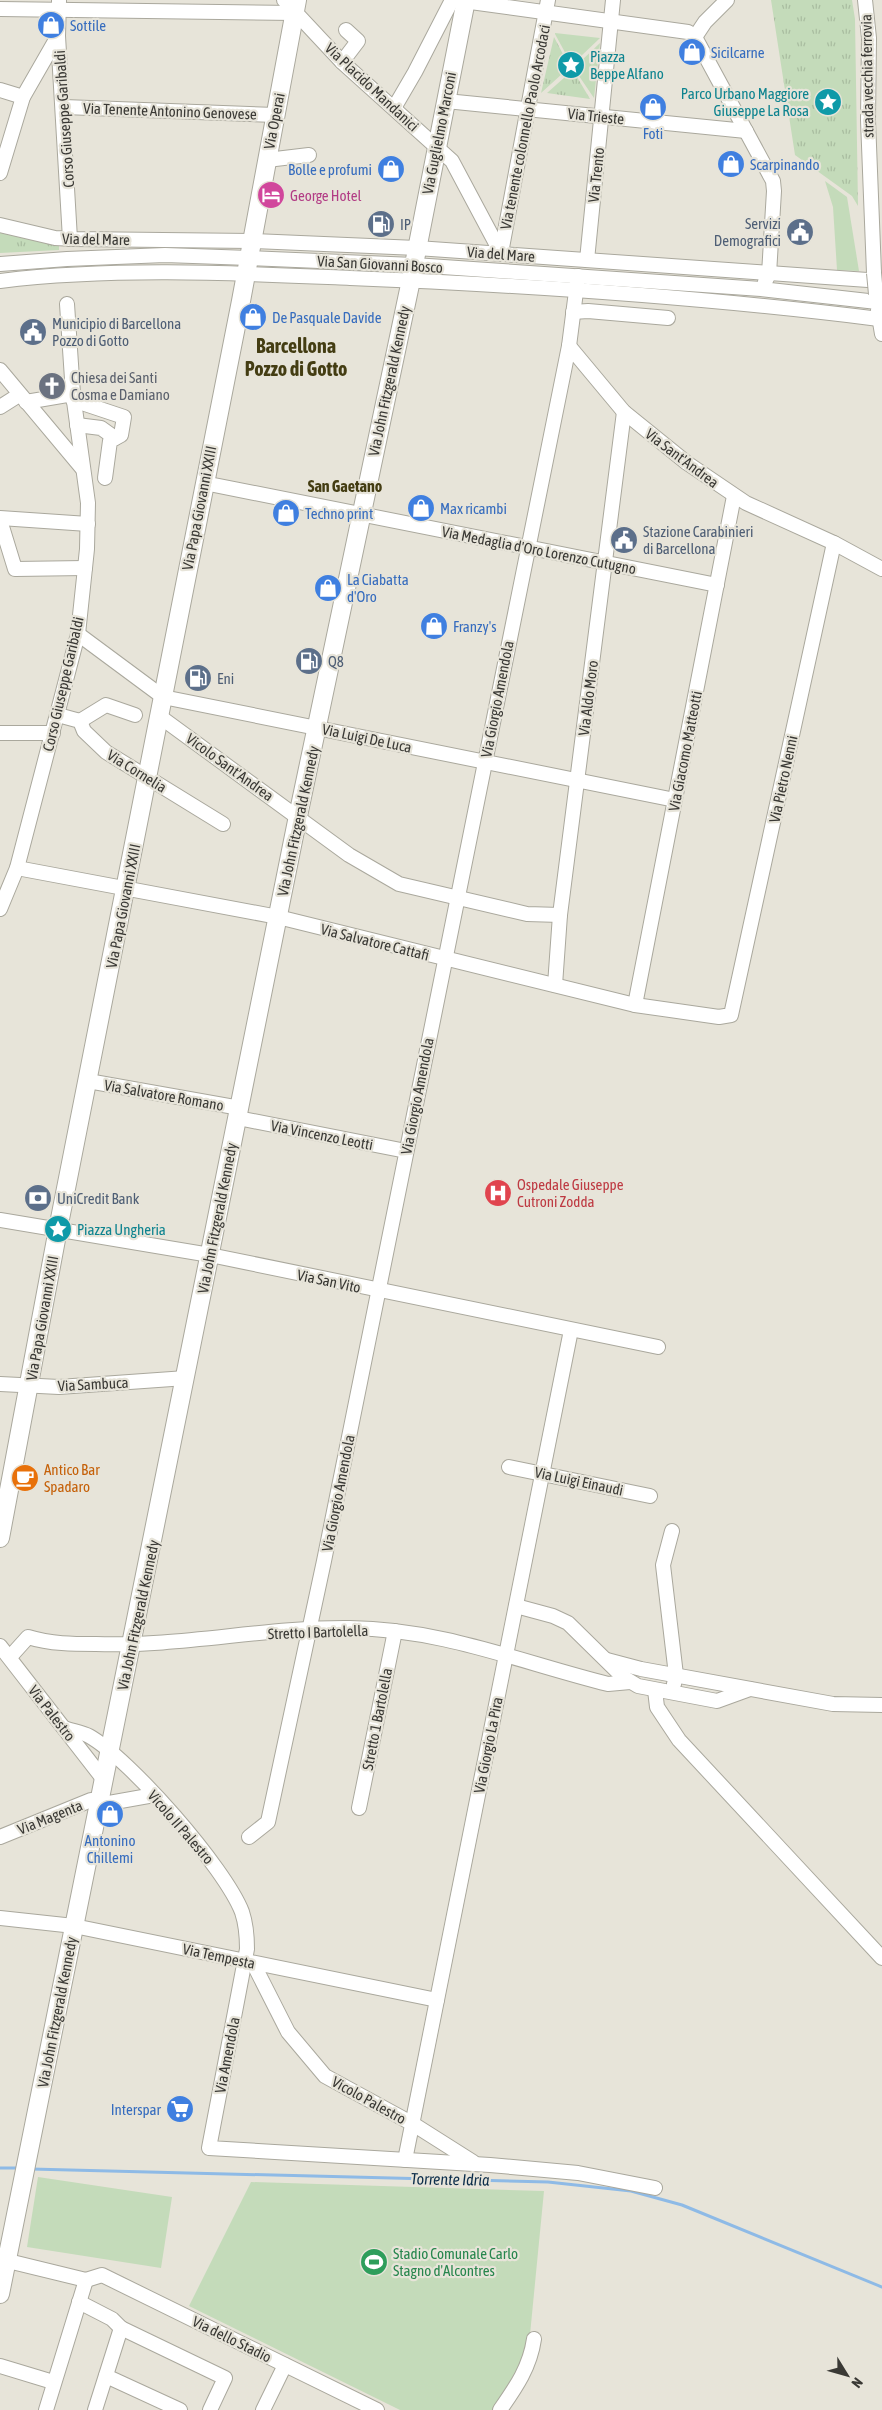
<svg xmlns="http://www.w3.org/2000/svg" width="882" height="2410" font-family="'Asap Condensed',sans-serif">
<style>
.green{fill:#c4dbba}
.park{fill:url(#park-tufts)}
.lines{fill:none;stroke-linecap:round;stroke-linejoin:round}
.stream{stroke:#8ebae6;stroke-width:3}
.minor-casing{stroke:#aaa89d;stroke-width:16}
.major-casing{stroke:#aaa89d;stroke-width:20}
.minor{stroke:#fff;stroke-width:14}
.major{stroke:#fff;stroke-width:18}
.minor-bridge-casing{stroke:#aaa89d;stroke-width:16;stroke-linecap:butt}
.minor-bridge{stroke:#fff;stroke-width:14}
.labels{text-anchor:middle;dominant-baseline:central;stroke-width:4.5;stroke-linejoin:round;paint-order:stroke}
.shop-label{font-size:15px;fill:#366cbe;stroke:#e7e4d9;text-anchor:start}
.culture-label{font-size:15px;fill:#0d838f;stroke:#e7e4d9;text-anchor:start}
.street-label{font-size:15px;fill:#3a3935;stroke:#e7e4d9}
.hotel-label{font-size:15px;fill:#b23c85;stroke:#e7e4d9;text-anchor:start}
.service-label{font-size:15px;fill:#4e5e75;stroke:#e7e4d9;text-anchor:start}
.worship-label{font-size:15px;fill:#5b616d;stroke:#e7e4d9;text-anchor:start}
.health-label{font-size:15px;fill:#be3a42;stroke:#e7e4d9;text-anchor:start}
.food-label{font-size:15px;fill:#c56008;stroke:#e7e4d9;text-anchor:start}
.leisure-label{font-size:15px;fill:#27864d;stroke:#e7e4d9;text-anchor:start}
.neighbourhood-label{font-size:16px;font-weight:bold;fill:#443d13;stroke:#e7e4d9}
.water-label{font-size:16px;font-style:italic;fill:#0c2d4a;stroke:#e7e4d9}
.district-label{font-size:20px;font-weight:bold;fill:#443d13;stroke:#e7e4d9}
</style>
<defs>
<pattern id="park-tufts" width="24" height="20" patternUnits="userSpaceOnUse" patternTransform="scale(1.25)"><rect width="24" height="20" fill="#c4dbba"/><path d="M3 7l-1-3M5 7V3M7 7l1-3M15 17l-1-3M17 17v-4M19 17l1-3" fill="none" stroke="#a9bda0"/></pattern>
</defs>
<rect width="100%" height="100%" fill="#e7e4d9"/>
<!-- green -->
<g class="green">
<polygon points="555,34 555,33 600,38 579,58 567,56"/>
<polygon points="600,43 594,98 579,76 583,67 581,61"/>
<polygon points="825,181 847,197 859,271 837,270 833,207"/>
<polygon points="38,2177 172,2197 161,2268 27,2247"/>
<polygon points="251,2182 544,2191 528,2355 494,2410 400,2410 189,2306"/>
</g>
<!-- park -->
<g class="park">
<polygon points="771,0 852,0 855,19 858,206 852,196 795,155"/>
<polygon points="554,37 565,58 560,65 562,74 541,93"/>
<polygon points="565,77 577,77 590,99 547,93"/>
<polygon points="0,229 59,244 59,250 0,253"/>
</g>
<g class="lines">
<!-- stream -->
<g class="stream">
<polyline points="0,2168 19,2168"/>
<polyline points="31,2169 548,2182 631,2191 682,2205 882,2287"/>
</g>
<!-- minor casing -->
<g class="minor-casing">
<g id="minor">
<polyline points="284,0 342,62 452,161 501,253"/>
<polyline points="456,0 688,32 695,37 773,181 774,191 769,274 765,282"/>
<polyline points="865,0 869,38 868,120 874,273"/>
<polyline points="59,1 58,36 70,239"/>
<polyline points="0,9 294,13"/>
<polyline points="695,37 705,22 727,0"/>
<polyline points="342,62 358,41 346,30"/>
<polyline points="0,90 23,97"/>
<polyline points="446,101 746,131"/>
<polyline points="64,107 275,115"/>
<polyline points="394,108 415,72 452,0"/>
<polyline points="267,160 309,155"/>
<polyline points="0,173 23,97 58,36"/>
<polyline points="0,225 55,238 74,239 252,241 417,248 882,281"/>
<polyline points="501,253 548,0"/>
<polyline points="587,260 613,0"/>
<polyline points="0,264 67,259 165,255 249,258 414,265 761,289 877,302"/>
<path d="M0,281C115,267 234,273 350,278C526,285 704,297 879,319"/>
<polyline points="878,310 882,334"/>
<polyline points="573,312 588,311 668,318"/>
<polyline points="569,346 624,412 687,463 746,503 834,543 882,569"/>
<polyline points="0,370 82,468"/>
<polyline points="73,400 124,417 121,435 110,441 105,478"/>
<polyline points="26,402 73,394"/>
<polyline points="0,407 19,395"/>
<polyline points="77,425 101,428 115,438"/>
<polyline points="204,483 717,585"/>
<polyline points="0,518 88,524"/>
<polyline points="0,520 15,569 85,568"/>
<polyline points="78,634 163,697 675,800"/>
<polyline points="58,715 80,721 84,731 106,752 223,824"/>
<polyline points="159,716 349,855 399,884 527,914 560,915"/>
<polyline points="80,721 106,705 135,715"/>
<polyline points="0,733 53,733"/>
<polyline points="17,868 278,917 635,1005 719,1017 731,1015 834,543"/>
<polyline points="0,909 17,868 78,634 87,549 88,503 73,394 67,304"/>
<polyline points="555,985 560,915 624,412"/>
<polyline points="635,1005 734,496"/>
<polyline points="88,1081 240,1108"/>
<polyline points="238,1118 406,1151"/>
<polyline points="0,1220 210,1255 658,1347"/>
<polyline points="0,1384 59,1387 186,1378"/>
<polyline points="509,1467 650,1496"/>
<polyline points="672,1531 663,1565 676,1675 674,1684"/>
<polyline points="516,1606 553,1616 568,1623 623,1677 638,1686 717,1701 750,1689"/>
<polyline points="0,1646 104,1780"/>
<path d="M10,1657L28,1637C51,1644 73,1644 96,1644C181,1647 265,1627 350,1628C442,1629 520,1662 608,1684L630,1682"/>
<polyline points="607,1660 641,1669 833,1704 882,1705"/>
<polyline points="655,1690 657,1707 679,1740 882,1958"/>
<path d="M64,1728C72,1731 82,1732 89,1736C130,1759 225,1868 242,1912C246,1924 247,1936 247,1949L209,2148L490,2165L578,2173L655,2188"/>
<polyline points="359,1808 395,1631"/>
<polyline points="0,1837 91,1800 109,1803 154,1795"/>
<polyline points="249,1837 268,1822 324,1561 569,346 578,276"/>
<polyline points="0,1918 74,1926 437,2000"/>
<polyline points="253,1963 288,2032 325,2076 413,2124 473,2162"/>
<polyline points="405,2160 571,1330"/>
<polyline points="0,2259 86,2280"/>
<polyline points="86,2280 102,2275 377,2410"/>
<polyline points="79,2302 112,2319 121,2328 225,2378 210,2410"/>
<polyline points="0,2366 53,2382"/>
<polyline points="106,2376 180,2410"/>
<polyline points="46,2410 86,2280"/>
<polyline points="95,2410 121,2328"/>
<polyline points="263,2410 285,2365"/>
<path d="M500,2410C516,2387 530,2367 534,2339"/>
</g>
</g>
<!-- major casing -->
<g class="major-casing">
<g id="major">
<polyline points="0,1538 58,1229 241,301 297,0"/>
<polyline points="0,2294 298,816 411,280 466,0"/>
</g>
</g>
<!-- minor -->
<use href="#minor" class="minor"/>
<!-- major -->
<use href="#major" class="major"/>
<!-- minor-bridge casing -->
<g class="minor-bridge-casing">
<polyline id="minor-bridge" points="874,273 876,294"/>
</g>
<!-- minor-bridge -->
<use href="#minor-bridge" class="minor-bridge"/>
</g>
<!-- icons -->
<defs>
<g id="shop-disc" transform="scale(1.4375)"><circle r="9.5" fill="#3f7fe0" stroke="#e7e4d9"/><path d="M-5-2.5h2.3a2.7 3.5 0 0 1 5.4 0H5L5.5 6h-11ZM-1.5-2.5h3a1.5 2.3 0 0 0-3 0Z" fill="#fff"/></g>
<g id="sight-disc" transform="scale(1.4375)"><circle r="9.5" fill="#0f9aa8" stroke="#e7e4d9"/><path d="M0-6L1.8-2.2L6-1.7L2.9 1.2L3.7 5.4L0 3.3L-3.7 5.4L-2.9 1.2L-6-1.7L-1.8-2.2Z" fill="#fff"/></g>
<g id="hotel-disc" transform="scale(1.4375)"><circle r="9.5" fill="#d1479c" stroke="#e7e4d9"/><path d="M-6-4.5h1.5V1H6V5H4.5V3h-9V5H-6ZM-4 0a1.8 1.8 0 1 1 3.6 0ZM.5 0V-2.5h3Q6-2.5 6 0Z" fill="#fff"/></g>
<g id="fuel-disc" transform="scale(1.4375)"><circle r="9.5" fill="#5c6f8a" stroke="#e7e4d9"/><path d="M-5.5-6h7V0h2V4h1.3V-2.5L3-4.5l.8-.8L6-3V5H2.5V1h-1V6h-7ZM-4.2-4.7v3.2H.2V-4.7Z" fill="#fff"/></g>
<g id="civic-disc" transform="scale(1.4375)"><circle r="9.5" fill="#5c6f8a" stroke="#e7e4d9"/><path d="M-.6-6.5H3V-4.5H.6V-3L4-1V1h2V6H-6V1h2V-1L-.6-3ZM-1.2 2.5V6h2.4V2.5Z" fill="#fff"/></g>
<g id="church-disc" transform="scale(1.4375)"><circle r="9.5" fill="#6b7280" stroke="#e7e4d9"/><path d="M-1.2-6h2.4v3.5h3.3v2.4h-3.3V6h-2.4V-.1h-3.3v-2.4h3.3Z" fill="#fff"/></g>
<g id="hospital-disc" transform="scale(1.4375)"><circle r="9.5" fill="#e0444e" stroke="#e7e4d9"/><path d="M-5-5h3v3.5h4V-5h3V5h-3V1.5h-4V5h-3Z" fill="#fff"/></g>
<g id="bank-disc" transform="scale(1.4375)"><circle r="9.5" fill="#5c6f8a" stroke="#e7e4d9"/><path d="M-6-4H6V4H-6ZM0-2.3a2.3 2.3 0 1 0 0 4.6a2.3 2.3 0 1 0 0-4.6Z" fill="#fff"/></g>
<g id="cafe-disc" transform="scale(1.4375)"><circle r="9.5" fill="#e8710a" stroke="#e7e4d9"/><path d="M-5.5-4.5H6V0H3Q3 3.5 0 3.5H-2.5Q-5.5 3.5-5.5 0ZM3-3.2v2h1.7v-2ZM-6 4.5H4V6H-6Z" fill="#fff"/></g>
<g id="supermarket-disc" transform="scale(1.4375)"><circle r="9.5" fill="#3f7fe0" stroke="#e7e4d9"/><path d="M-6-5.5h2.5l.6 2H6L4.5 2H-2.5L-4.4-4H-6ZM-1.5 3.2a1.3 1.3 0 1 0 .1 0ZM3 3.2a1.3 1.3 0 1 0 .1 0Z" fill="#fff"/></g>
<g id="stadium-disc" transform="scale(1.4375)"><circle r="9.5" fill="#2e9e5b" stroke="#e7e4d9"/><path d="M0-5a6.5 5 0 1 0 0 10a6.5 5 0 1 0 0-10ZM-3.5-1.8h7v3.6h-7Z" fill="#fff"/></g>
</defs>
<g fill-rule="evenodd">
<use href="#shop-disc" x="51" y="25"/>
<use href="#shop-disc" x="692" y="52"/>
<use href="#sight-disc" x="571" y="65"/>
<use href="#sight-disc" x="828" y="102"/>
<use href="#shop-disc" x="653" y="107"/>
<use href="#shop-disc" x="731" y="164"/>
<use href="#shop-disc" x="391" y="169"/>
<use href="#hotel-disc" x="271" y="195"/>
<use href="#fuel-disc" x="381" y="224"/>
<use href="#civic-disc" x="800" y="232"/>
<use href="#shop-disc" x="253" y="317"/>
<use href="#civic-disc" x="33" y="332"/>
<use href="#church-disc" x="52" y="386"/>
<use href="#shop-disc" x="421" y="508"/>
<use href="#shop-disc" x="286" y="513"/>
<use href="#civic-disc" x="624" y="540"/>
<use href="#shop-disc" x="328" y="588"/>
<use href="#shop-disc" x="434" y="626"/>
<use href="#fuel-disc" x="309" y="661"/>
<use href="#fuel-disc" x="198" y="678"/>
<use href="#hospital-disc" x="498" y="1193"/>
<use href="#bank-disc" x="38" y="1198"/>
<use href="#sight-disc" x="58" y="1229"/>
<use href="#cafe-disc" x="25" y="1478"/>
<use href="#shop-disc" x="110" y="1814"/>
<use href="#supermarket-disc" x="180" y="2109"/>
<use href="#stadium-disc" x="374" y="2262"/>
</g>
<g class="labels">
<!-- shop labels -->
<g class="shop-label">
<text x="70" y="25">Sottile</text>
<text x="711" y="52">Sicilcarne</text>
<text x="653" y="133" text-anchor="middle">Foti</text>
<text x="750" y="164">Scarpinando</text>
<text x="372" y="169" text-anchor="end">Bolle e profumi</text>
<text x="272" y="317">De Pasquale Davide</text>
<text x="440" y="508">Max ricambi</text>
<text x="305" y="513">Techno print</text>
<text x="347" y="579">La Ciabatta<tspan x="347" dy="17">d'Oro</tspan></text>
<text x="453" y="626">Franzy's</text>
<text x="110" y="1840" text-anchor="middle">Antonino<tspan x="110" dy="17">Chillemi</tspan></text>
<text x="161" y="2109" text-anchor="end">Interspar</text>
</g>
<!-- culture labels -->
<g class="culture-label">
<text x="590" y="56">Piazza<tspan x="590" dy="17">Beppe Alfano</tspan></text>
<text x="809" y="93" text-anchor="end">Parco Urbano Maggiore<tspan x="809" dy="17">Giuseppe La Rosa</tspan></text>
<text x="77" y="1229">Piazza Ungheria</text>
</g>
<!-- street labels -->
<g class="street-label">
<text transform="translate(867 76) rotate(-91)">strada vecchia ferrovia</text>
<text transform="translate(372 87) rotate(43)">Via Placido Mandanici</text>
<text transform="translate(170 111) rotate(2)">Via Tenente Antonino Genovese</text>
<text transform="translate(596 116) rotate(6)">Via Trieste</text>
<text transform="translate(64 119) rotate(-94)">Corso Giuseppe Garibaldi</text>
<text transform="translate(274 121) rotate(-79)">Via Operai</text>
<text transform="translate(525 127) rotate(-79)">Via tenente colonnello Paolo Arcodaci</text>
<text transform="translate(439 133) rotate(-79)">Via Guglielmo Marconi</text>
<text transform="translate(596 175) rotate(-84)">Via Trento</text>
<text transform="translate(96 239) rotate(1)">Via del Mare</text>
<text transform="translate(501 254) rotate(4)">Via del Mare</text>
<text transform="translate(380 264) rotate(3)">Via San Giovanni Bosco</text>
<text transform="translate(389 381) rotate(-78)">Via John Fitzgerald Kennedy</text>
<text transform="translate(682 458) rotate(37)">Via Sant'Andrea</text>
<text transform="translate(199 508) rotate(-79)">Via Papa Giovanni XXIII</text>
<text transform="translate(539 550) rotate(11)">Via Medaglia d'Oro Lorenzo Cutugno</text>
<text transform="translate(63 684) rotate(-77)">Corso Giuseppe Garibaldi</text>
<text transform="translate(588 698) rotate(-83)">Via Aldo Moro</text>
<text transform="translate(497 699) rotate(-79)">Via Giorgio Amendola</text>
<text transform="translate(367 738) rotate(12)">Via Luigi De Luca</text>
<text transform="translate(685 751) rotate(-79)">Via Giacomo Matteotti</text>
<text transform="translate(230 767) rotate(36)">Vicolo Sant'Andrea</text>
<text transform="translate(137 771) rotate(32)">Via Cornelia</text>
<text transform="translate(783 779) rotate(-78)">Via Pietro Nenni</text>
<text transform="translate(298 821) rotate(-78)">Via John Fitzgerald Kennedy</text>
<text transform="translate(123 906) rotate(-79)">Via Papa Giovanni XXIII</text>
<text transform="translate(375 942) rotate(14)">Via Salvatore Cattafi</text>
<text transform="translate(164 1095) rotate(10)">Via Salvatore Romano</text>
<text transform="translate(417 1096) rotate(-79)">Via Giorgio Amendola</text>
<text transform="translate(322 1135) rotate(11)">Via Vincenzo Leotti</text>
<text transform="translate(217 1218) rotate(-79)">Via John Fitzgerald Kennedy</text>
<text transform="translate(329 1281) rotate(12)">Via San Vito</text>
<text transform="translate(42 1318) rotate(-80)">Via Papa Giovanni XXIII</text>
<text transform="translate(93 1384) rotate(-3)">Via Sambuca</text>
<text transform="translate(579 1481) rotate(12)">Via Luigi Einaudi</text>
<text transform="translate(338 1493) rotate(-79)">Via Giorgio Amendola</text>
<text transform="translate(138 1615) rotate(-78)">Via John Fitzgerald Kennedy</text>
<text transform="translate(318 1632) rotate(-2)">Stretto I Bartolella</text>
<text transform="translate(52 1713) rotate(52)">Via Palestro</text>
<text transform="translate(377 1719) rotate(-79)">Stretto 1 Bartolella</text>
<text transform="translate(488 1745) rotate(-79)">Via Giorgio La Pira</text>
<text transform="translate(50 1817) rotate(-22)">Via Magenta</text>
<text transform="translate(181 1827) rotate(49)">Vicolo II Palestro</text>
<text transform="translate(219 1956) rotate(12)">Via Tempesta</text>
<text transform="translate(57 2012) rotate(-79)">Via John Fitzgerald Kennedy</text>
<text transform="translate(227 2055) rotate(-79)">Via Amendola</text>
<text transform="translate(369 2100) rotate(29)">Vicolo Palestro</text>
<text transform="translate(232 2339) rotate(26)">Via dello Stadio</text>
</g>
<!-- hotel labels -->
<g class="hotel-label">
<text x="290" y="195">George Hotel</text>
</g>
<!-- service labels -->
<g class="service-label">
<text x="781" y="223" text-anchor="end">Servizi<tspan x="781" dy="17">Demografici</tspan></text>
<text x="400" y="224">IP</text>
<text x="52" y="323">Municipio di Barcellona<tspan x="52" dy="17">Pozzo di Gotto</tspan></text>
<text x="643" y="531">Stazione Carabinieri<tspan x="643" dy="17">di Barcellona</tspan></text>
<text x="328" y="661">Q8</text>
<text x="217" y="678">Eni</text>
<text x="57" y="1198">UniCredit Bank</text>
</g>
<!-- worship labels -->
<g class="worship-label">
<text x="71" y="377">Chiesa dei Santi<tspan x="71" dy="17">Cosma e Damiano</tspan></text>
</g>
<!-- health labels -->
<g class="health-label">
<text x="517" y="1184">Ospedale Giuseppe<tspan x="517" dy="17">Cutroni Zodda</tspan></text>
</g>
<!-- food labels -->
<g class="food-label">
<text x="44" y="1469">Antico Bar<tspan x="44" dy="17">Spadaro</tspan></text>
</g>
<!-- leisure labels -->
<g class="leisure-label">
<text x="393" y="2253">Stadio Comunale Carlo<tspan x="393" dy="17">Stagno d'Alcontres</tspan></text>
</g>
<!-- neighbourhood labels -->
<g class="neighbourhood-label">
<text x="345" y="486">San Gaetano</text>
</g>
<!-- water labels -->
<g class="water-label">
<text transform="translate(450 2179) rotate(1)">Torrente Idria</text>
</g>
<!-- district labels -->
<g class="district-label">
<text x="296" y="345">Barcellona<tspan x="296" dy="23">Pozzo di Gotto</tspan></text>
</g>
</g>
<!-- north arrow -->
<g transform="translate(847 2375) rotate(127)" stroke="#e7e4d9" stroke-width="4" paint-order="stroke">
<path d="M0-4L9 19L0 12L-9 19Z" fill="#3a3935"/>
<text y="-8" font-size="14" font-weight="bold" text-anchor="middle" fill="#3a3935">N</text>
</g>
</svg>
